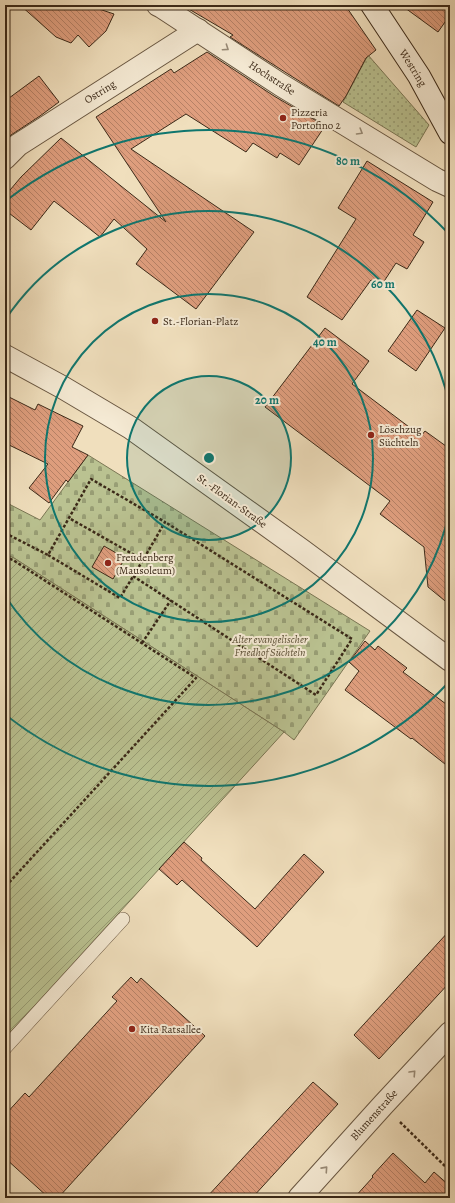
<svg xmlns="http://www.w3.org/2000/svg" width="455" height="1203" font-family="Alegreya,serif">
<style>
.grass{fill:url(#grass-dots);stroke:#7a7654}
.cemetery{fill:url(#cemetery-stones);stroke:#7a7654}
.garden{fill:url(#garden-furrows);stroke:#7a7654}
.building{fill:url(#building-back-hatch);stroke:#3b2918}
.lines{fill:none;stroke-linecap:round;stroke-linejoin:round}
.service-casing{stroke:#685641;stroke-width:14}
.minor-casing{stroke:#685641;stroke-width:24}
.secondary-casing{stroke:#3b2918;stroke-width:24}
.path{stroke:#3b2918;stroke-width:2.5;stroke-dasharray:3 2;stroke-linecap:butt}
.service{stroke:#f5ead4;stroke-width:13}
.minor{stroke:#f5ead4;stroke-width:22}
.secondary{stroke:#f5ead4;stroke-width:22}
.oneway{stroke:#988a76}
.ring{fill:none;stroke:#0f766e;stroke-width:2}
.poi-dot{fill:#8f2418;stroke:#f5ead4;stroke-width:1.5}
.labels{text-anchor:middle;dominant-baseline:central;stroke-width:4;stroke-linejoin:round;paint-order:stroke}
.street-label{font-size:11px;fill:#3b2918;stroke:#f5ead4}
.poi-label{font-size:11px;fill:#3b2918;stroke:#f5ead4;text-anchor:start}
.park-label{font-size:11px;font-style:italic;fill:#5b4f36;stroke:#f5ead4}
.centre{fill:#0f766e;stroke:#f5ead4;stroke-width:2}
.ring-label{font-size:12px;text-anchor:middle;font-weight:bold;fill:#0f766e;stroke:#f5ead4;stroke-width:4;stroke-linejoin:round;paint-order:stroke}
</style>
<defs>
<pattern id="grass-dots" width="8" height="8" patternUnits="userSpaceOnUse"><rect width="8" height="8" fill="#bac291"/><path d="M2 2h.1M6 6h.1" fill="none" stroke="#989e75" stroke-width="1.8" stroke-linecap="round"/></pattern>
<pattern id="cemetery-stones" width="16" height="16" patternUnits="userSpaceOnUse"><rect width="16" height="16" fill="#bac291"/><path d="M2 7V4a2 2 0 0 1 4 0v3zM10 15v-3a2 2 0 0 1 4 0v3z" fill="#989e75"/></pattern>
<pattern id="garden-furrows" width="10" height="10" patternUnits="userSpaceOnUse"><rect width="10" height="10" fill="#bac291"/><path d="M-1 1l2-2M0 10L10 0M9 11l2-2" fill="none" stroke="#989e75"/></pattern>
<pattern id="building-back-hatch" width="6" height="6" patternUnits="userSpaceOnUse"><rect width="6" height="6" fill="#df9e7e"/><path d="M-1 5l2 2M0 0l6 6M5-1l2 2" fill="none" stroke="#b68166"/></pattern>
</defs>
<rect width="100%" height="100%" fill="#f0dfbd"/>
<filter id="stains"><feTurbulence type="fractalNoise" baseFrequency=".005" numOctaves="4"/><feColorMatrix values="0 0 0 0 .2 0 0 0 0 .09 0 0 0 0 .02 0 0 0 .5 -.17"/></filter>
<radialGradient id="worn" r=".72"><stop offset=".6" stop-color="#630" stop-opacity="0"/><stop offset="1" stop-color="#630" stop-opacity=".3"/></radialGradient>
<!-- grass -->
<polygon class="grass" points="368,55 429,125 416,147 343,102"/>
<!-- cemetery -->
<polygon class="cemetery" points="88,455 370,631 294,740 284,732 14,558 5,554 5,502 40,520"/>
<!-- garden -->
<polygon class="garden" points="5,554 14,558 284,732 5,1038"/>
<!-- building -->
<g class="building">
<polygon points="20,5 87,5 114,14 106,31 89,47 78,35 71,43 56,37"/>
<polygon points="182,5 345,5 376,50 366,58 346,96 339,106 288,74 230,37 233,35"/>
<polygon points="401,5 450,5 450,15 438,32"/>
<polygon points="207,52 274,96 325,126 299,165 280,153 277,158 253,143 246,152 186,114 131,149 254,232 196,309 136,264 147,249 114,219 100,237 54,201 31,230 5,210 5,196 21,177 61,138 166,222 96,117 171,69 174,73"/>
<polygon points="39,76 59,102 40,116 11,135 5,140 5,101"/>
<polygon points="367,161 433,202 413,235 424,242 407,269 396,263 381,286 371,280 342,320 307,297 356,219 338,208"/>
<polygon points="417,310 445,328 416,371 388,351"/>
<polygon points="325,328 369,361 352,384 421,436 425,431 450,449 450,605 428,587 424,547 380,514 390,501 265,407"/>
<polygon points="5,395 35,410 38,404 83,426 72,447 88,455 68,482 66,480 49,503 29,488 48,464 5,443"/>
<polygon points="104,546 125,558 113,579 92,567"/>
<polygon points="365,641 375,650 378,646 407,668 403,672 450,707 450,768 412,738 411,739 345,690 359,671 349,662"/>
<polygon points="184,842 202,858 201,860 255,909 304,854 324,872 257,947 182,880 177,885 159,869"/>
<polygon points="450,930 450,982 379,1059 354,1035"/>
<polygon points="131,977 137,983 141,978 205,1036 58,1198 49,1198 5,1158 5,1115 25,1093 29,1097 117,1001 112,997"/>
<polygon points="313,1082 338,1104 284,1163 252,1198 206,1198"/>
<polygon points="393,1153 425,1183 434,1172 450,1186 450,1198 354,1198 373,1177 372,1176"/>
</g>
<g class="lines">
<!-- service casing -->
<g class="service-casing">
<polyline id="service" points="5,1048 123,919"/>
</g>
<!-- minor casing -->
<g class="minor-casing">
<g id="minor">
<polyline points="158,5 162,7 281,85 437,180 450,186"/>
<polyline points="5,158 18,145 198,30"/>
<polyline points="5,356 62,387 131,428 300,549 450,660"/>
<polyline points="299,1198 383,1105 450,1033"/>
</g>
</g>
<!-- secondary casing -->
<g class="secondary-casing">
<polyline id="secondary" points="372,5 419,76 450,133"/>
</g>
<!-- path -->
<g class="path">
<polyline points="5,533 48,555 91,479 165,522 143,560 69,518"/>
<polyline points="48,555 120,598 143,560"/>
<polyline points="5,557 13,560 196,678 5,887"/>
<polyline points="133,576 316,695 352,639 165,522"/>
<polyline points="142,643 171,600"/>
<polyline points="400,1122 450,1171"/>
</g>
<!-- service -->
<use href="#service" class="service"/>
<!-- minor -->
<use href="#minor" class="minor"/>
<!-- secondary -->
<use href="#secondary" class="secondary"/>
</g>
<!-- one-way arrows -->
<defs><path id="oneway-chevron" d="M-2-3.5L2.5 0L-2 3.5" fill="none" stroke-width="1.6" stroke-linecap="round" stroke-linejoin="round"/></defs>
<g class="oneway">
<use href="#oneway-chevron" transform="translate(226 48) rotate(34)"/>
<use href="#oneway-chevron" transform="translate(360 132) rotate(31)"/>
<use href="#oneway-chevron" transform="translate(413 1073) rotate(-47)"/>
<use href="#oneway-chevron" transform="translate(325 1169) rotate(-48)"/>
</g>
<!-- distance rings -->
<circle cx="209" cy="458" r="82" fill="#0f766e" fill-opacity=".12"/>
<g class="ring">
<circle cx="209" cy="458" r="82"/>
<circle cx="209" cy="458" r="164"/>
<path d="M450 509A246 246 0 0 1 5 596M5 320A246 246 0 0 1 450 407"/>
<path d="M449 682A328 328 0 0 1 7 716M7 200A328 328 0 0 1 449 234"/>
</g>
<!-- markers -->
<g class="poi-dot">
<circle cx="283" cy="118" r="4"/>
<circle cx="155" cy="321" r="4"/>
<circle cx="371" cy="435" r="4"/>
<circle cx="108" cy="563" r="4"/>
<circle cx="132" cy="1029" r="4"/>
</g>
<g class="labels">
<!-- street labels -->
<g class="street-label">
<text transform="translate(413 68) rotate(58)">Westring</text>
<text transform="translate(272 78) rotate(33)">Hochstraße</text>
<text transform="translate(100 92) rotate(-32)">Ostring</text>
<text transform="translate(232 501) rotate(36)">St.-Florian-Straße</text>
<text transform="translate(374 1115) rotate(-48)">Blumenstraße</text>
</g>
<!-- poi labels -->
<g class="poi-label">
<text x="291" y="112">Pizzeria<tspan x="291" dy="13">Portofino 2</tspan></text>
<text x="163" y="321">St.-Florian-Platz</text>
<text x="379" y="429">Löschzug<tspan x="379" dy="13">Süchteln</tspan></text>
<text x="116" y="557">Freudenberg<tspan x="116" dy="13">(Mausoleum)</tspan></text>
<text x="140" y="1029">Kita Ratsallee</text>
</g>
<!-- park labels -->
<g class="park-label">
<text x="270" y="639">Alter evangelischer<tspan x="270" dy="13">Friedhof Süchteln</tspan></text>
</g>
</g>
<circle cx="209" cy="458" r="6" class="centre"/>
<g class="ring-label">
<text x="348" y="165">80 m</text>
<text x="383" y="288">60 m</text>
<text x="325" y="346">40 m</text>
<text x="267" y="404">20 m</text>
</g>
<!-- margin -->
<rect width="455" height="1203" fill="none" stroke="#f0dfbd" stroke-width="20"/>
<rect x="6" y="6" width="443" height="1191" fill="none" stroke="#3b2918" stroke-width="2"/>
<rect x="10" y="10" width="435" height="1183" fill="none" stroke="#3b2918"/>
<rect width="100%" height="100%" filter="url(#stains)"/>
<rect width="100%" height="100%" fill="url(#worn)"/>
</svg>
